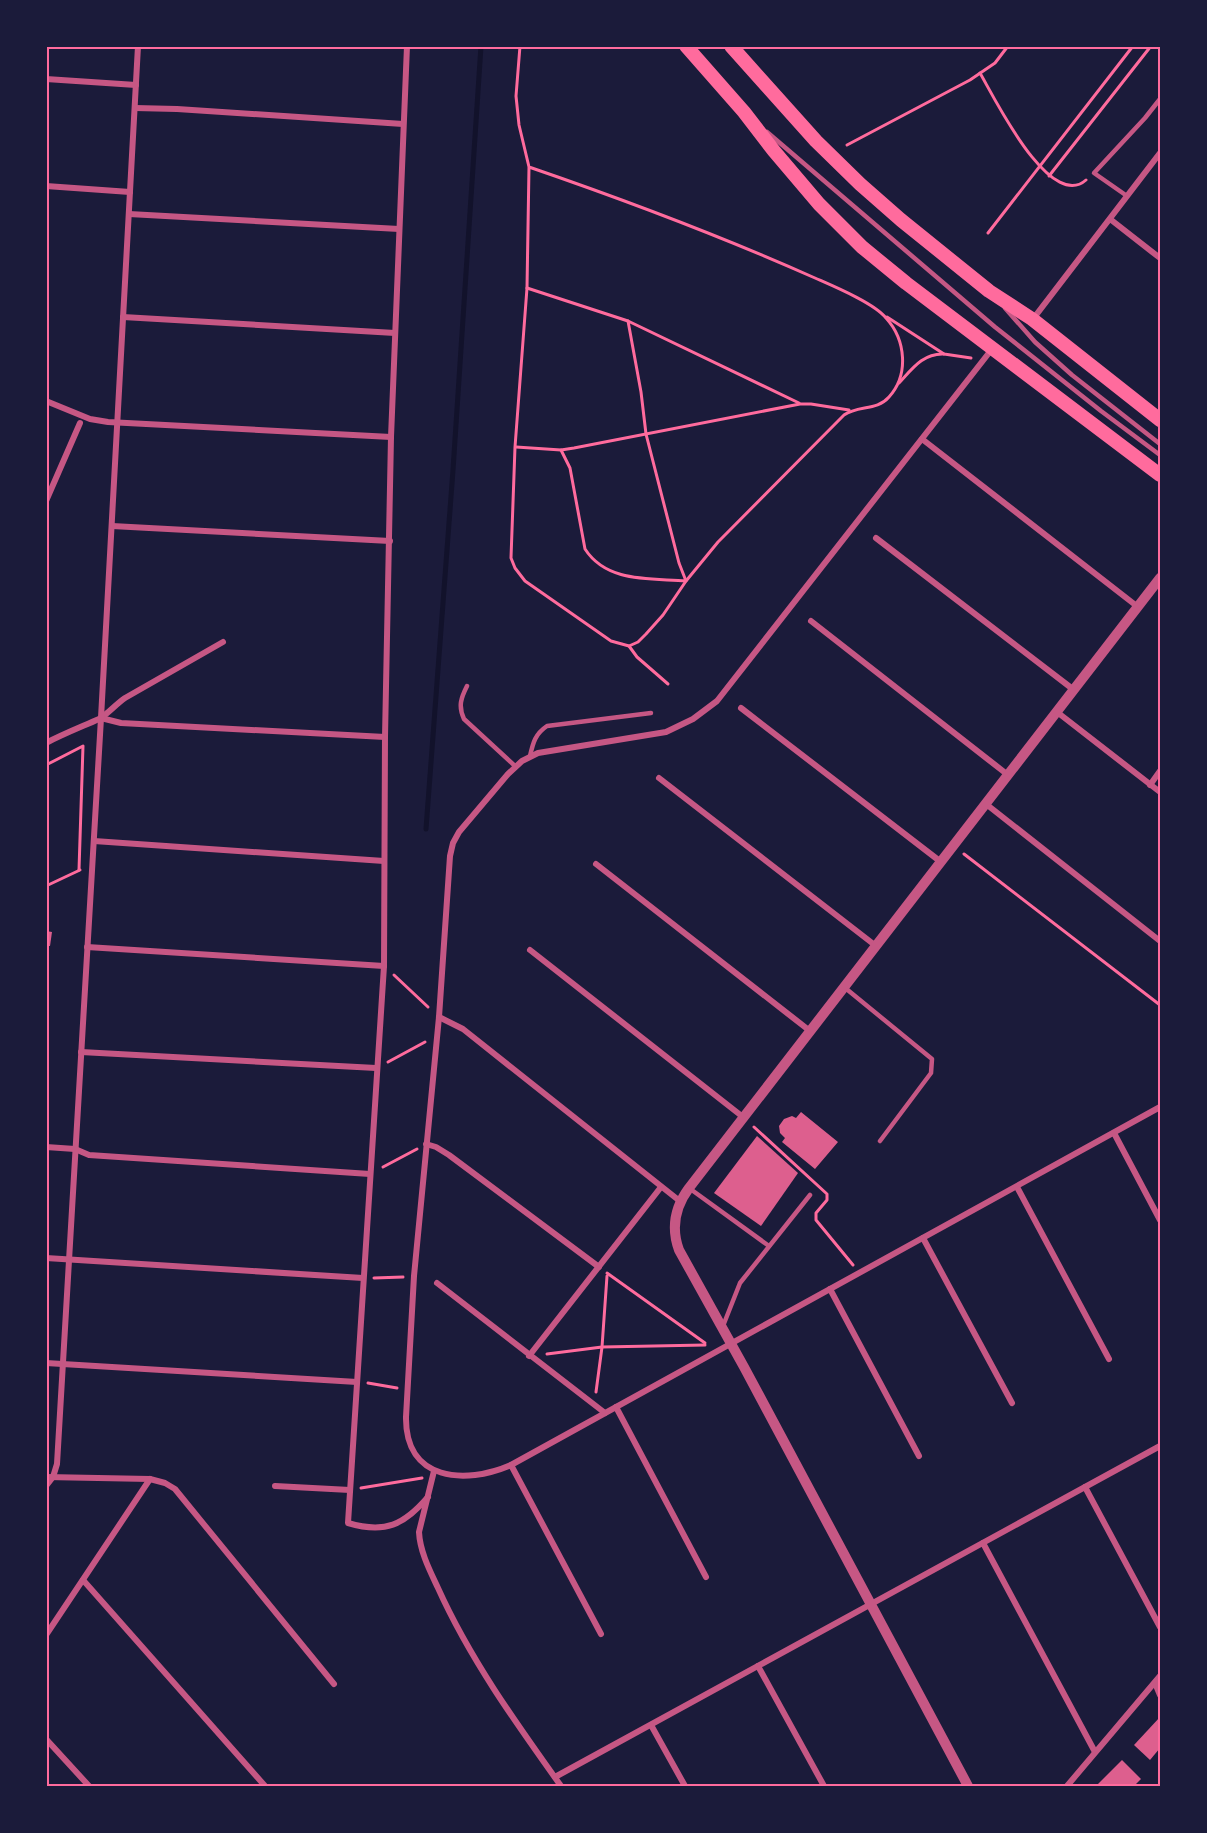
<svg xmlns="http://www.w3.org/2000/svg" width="1207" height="1833" font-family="Poppins,sans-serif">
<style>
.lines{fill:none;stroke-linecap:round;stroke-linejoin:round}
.stream{stroke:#12122b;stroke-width:5}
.building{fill:#dd5f8e}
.path{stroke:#ff6b9d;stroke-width:3}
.service{stroke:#c65784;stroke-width:4.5}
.minor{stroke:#c65784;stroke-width:6}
.tertiary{stroke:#c65784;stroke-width:10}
.primary{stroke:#ff6b9d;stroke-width:14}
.neatline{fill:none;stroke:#ff6b9d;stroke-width:2}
</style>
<rect width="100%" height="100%" fill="#1b1b3a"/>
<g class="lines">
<!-- stream -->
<polyline class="stream" points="426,829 453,470 481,46"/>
</g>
<!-- building -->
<g class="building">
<polygon points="46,931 52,932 50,946 46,946"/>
<polygon points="801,1112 838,1142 815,1169 782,1142 785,1138 780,1133 779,1126 784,1119 792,1116 796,1118"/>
<polygon points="757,1136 798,1173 761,1226 714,1193"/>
<polygon points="1160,1717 1160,1748 1150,1760 1134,1745"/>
<polygon points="1122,1760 1141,1779 1134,1786 1096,1786"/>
</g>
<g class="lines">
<!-- path -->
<g class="path">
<path d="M520,46L516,96L519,125L529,167L527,288L515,447L511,558L515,568L525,581L611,641L629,646L638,642L646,634L663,615L686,581L718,542L844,415C858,405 877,411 889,397C909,375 906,340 886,318C874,303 833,286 815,278C723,237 625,200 529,167"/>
<path d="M980,73C994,97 1050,212 1086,180"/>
<polyline points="847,145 970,80 995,63 1008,46"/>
<polyline points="1049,176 1151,46"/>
<polyline points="988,233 1133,46"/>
<polyline points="527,288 628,321 799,403"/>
<polyline points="887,317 944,354 971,358"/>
<path d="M899,383C912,369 923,353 944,354"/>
<polyline points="516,447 561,450 574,448 800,404 811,404 849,410"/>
<path d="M561,450L570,468L585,549C607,583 650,578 686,581L679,563L646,434L641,392L628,321"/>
<polyline points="629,646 637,657 668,684"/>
<polyline points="46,765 83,746 79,870"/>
<polyline points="964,854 1160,1005"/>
<polyline points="46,886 80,870"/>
<polyline points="394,975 428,1007"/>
<polyline points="388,1062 425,1042"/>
<polyline points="754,1127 827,1194 827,1200 816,1213 816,1220 853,1265"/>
<polyline points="383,1167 417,1149"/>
<polyline points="607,1273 705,1343"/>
<polyline points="374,1278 403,1277"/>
<polyline points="547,1354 602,1347 705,1345"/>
<polyline points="368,1383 397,1388"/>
<polyline points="596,1392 602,1347 607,1276"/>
<polyline points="361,1488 422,1478"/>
</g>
<!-- service -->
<g class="service">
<polyline points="767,132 995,327 1101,411 1160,455"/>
<polyline points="1127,196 1094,173 1145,118 1160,99"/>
<polyline points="1005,308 1035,342 1072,375 1160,444"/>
<path d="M467,686C461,698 458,706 464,719L515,766"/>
<path d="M530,756C533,743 535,734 547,726L651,713"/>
<polyline points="844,987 932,1059 931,1073 880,1141"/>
<polyline points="689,1188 769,1246"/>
<polyline points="723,1326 740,1283 810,1195"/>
</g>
<!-- minor -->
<g class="minor">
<path d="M407,46L391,437L385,737L384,966L348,1523C385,1534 404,1525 428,1497"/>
<polyline points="46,79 136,85"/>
<polyline points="135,108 177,109 403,124"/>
<polyline points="46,186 130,192"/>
<polyline points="129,214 399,229"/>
<polyline points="1110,219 1160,258"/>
<polyline points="123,317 395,333"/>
<polyline points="1033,319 1160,153"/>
<path d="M992,349L717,701L693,719L666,732L538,753L522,761L508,774L459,832L453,843L450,856L439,1017L414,1276L406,1417C405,1481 465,1485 511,1465L1160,1107"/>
<polyline points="46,401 90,419 108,422 391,437"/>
<polyline points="922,439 1138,607"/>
<polyline points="46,501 80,423"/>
<polyline points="112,526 390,541"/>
<polyline points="876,538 1074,690"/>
<polyline points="811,621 1008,775"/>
<polyline points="741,708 941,862"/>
<polyline points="1057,712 1160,792"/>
<polyline points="101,718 121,723 385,737"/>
<path d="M46,743C63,734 81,727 99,719C108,714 116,704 125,698L223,642"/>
<polyline points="659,778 876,946"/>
<polyline points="1150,785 1160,771"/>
<polyline points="986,804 1160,941"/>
<polyline points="94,841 384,861"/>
<polyline points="596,864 810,1031"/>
<polyline points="87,947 384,966"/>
<polyline points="530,950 743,1117"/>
<polyline points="439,1017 463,1029 681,1202"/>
<polyline points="81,1052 376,1068"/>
<polyline points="1114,1133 1160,1220"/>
<polyline points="426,1144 436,1147 449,1155 599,1267"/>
<polyline points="46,1147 75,1149 89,1155 370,1174"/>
<polyline points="1017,1187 1109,1359"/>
<polyline points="923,1238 1012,1403"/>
<polyline points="46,1258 363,1278"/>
<polyline points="437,1283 605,1413"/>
<polyline points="830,1289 919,1456"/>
<polyline points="529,1356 661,1187"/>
<polyline points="46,1363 357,1382"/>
<polyline points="616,1407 706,1577"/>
<polyline points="511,1465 601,1634"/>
<path d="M434,1471L419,1532C420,1552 430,1571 438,1588C470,1659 516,1723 561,1786"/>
<polyline points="46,1477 150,1479 165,1483 175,1489 334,1684"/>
<polyline points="46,1486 53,1477 57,1464 101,718 138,46"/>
<polyline points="275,1486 350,1490"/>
<polyline points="1085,1487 1160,1627"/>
<polyline points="983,1543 1095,1752"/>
<polyline points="83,1580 265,1786"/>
<polyline points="46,1635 150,1479"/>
<polyline points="758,1666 824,1786"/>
<polyline points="1155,1683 1160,1695"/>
<polyline points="651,1725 685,1786"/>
<polyline points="46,1739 89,1786"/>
<polyline points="555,1777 1160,1446"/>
<polyline points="1067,1786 1160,1676"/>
</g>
<!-- tertiary -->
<path class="tertiary" d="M968,1786L744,1367L679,1250C671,1228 675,1207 689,1188L1160,578"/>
<!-- primary -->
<g class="primary">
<polyline points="686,46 744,112 774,151 819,204 862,247 906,283 1160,475"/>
<polyline points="731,46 816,141 860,184 901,220 989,291 1032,319 1160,420"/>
</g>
</g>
<!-- border -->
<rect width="1207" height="1833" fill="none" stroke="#1b1b3a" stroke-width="96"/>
<rect x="48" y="48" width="1111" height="1737" class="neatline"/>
</svg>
